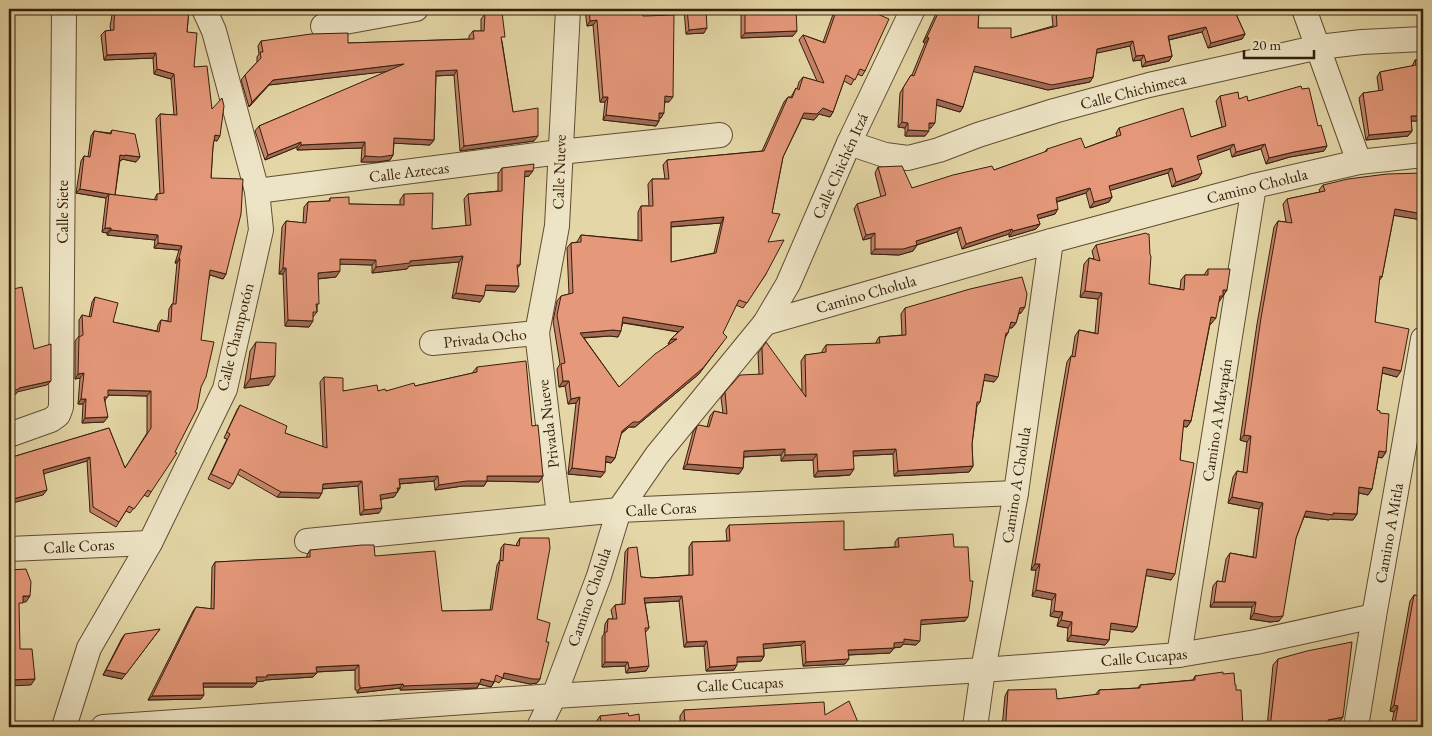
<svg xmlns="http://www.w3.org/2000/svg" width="1432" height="736" font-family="'EB Garamond',serif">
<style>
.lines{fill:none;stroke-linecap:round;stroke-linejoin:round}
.minor-casing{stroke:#624c32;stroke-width:26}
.minor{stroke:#ede4c5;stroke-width:24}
.wall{fill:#c58369;stroke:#361e0c;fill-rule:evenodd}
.shaded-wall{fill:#a06a55;stroke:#361e0c}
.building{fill:#e5987a;stroke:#361e0c;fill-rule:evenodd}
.labels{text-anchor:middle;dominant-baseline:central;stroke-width:4;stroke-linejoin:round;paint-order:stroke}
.street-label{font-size:16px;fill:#361e0c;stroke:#ede4c5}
</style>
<rect width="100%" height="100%" fill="#e4d6a6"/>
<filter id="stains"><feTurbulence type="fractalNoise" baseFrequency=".004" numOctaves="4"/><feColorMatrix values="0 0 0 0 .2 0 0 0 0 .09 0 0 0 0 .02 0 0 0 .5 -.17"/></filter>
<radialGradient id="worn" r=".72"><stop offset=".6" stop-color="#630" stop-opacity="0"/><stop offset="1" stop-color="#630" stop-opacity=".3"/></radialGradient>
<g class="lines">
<!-- minor casing -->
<g class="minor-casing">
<g id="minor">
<polyline points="1304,9 1359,162"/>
<polyline points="323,26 416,9"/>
<polyline points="849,143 885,155 908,158 939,150 978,135 1054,111 1149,85 1319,47 1362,42 1423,39"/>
<polyline points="257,191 560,152 720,135"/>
<polyline points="765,323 1051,241 1254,186 1359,162 1423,155"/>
<polyline points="432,343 537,333"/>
<polyline points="9,435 51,420 58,415 61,407 64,9"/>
<polyline points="559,515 537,333 557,226 568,9"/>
<polyline points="307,541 619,510 1016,493"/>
<polyline points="9,549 150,543"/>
<polyline points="1179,655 1254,186"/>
<polyline points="64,727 89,648 150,543 225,389 261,230 257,191 214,31 204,9"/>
<polyline points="103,727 554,696 983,670 1179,655 1256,642 1374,616"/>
<polyline points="539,727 554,696 599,576 619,510 657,455 765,323 788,284 849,143 913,9"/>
<polyline points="975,727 983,670 1016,493 1051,241"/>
<polyline points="1356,727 1374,616 1423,339"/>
</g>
</g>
<!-- minor -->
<use href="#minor" class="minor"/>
</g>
<!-- wall -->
<g class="wall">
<polygon points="113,9 189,9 187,32 194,67 212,109 217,141 214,140 213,146 211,178 226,274 223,279 210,275 151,492 148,497 144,495 130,513 126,511 116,527 90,512 87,461 44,473 43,495 9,458 109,428 125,468 147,433 147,396 108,395 105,401 104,422 82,423 83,404 78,404 80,378 75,379 75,341 79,336 79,320 82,315 89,317 92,302 95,297 113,322 157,331 158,325 161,320 168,321 169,309 172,304 173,304 177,263 175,263 179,250 154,248 155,240 107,235 107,233 102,232 106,198 76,193 81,161 84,156 88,157 91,136 94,131 110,133 112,130 136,162 122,159 121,161 120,160 115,195 154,200 157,194 160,194 156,119 160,114 174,115 171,79 154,74 153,58 104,60 101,35 105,31 111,30 110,27"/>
<polygon points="585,9 643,9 643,16 669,102 665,102 661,118 659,118 659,121 656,126 603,120 605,102 600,102 593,25 587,26"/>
<polygon points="684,9 706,9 704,33 686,34"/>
<polygon points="741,9 796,9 793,36 741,38"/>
<path d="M835,9H876L873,12L865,71L862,76L857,74L851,85L844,81L833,112L830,117L819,114L814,120L802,118L783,157L772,213L768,242L766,274L743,308L736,305L699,374L635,427H629L621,434L615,458L611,463L606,462L601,477L568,474L576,403L568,404L565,386L559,387L557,369L560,364L553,321L557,301L561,296L569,294L567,248L571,243L577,242L578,240L581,235L638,240V212L641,206H649L648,184L652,179H665L663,165L667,160L762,151L784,102L788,97H791L796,88L797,89L799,82L803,77L817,81L799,40L803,35L823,42ZM721,223L714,253L671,262V227ZM623,323L678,332L671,339L668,344H670L619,387L584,338L610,336L618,337Z"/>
<polygon points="938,9 979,9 978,28 1011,38 1053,26 1052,16 1056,11 1066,11 1066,9 1248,9 1236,14 1245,34 1242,39 1208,48 1202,32 1169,40 1172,56 1169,61 1142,67 1141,60 1133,61 1130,46 1096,53 1093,77 1090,82 1048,90 973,71 963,107 960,112 936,105 931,128 929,128 925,136 905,136 905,128 898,127 900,93 911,75 912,75 925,43 923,42"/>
<polygon points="485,14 502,41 513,112 534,141 460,151 454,75 436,76 434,140 430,145 394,143 393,155 390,160 377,162 361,162 362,148 297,150 297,147 265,160 255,131 259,126 389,71 269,85 249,107 241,80 245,75 257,62 257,57 259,54 258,46 261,41 348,43 469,39 469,36 473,31 481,31 481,19"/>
<polygon points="1423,59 1423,121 1411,121 1412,131 1408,136 1366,140 1359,98 1363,93 1379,91 1377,77 1380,72 1412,66 1415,60"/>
<polygon points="1220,96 1239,99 1248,101 1324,151 1290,157 1266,164 1261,149 1232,157 1230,149 1198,160 1198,179 1172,187 1168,173 1110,190 1112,197 1109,202 1090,208 1086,193 1057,202 1055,214 1038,219 1040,224 1036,229 1009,237 1009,234 962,249 957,232 917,245 913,251 899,255 871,254 871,238 863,240 854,209 857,204 881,197 875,173 878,167 912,188 994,170 1044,153 1047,149 1085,148 1117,136 1116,133 1119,128 1191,137 1222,127 1216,101"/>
<polygon points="502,168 529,176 524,177 520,265 517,269 515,292 485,290 480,302 452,298 459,262 409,266 407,269 372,273 372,265 340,264 336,277 318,279 317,312 313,317 309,327 285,326 283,274 279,274 282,227 286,221 303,223 304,207 308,202 329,201 330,198 349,204 400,205 400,200 404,194 432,229 466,226 464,199 468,194 498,191 498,174"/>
<polygon points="1323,185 1422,220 1394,215 1382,277 1379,281 1375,322 1397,377 1382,373 1377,410 1380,413 1386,452 1382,458 1378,457 1372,489 1368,495 1359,493 1357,514 1353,520 1330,519 1329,520 1304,517 1296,538 1279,621 1270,622 1250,619 1252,607 1210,607 1213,586 1217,581 1222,582 1226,559 1230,553 1253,557 1259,509 1228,503 1233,477 1237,471 1243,472 1247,442 1240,440 1257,324 1274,227 1278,221 1286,222 1283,204 1287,199 1320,192 1319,190"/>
<polygon points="1096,245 1149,284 1180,289 1181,280 1185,275 1204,275 1208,269 1227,290 1219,301 1211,324 1210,324 1191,421 1187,427 1183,426 1180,460 1171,580 1146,575 1137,627 1133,632 1110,629 1109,640 1105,645 1067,641 1068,628 1057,626 1059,618 1050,616 1052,600 1032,596 1036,570 1031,570 1067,362 1071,356 1072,356 1075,336 1079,330 1095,333 1098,299 1080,297 1084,264 1089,258 1094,259 1092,251"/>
<polygon points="905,308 1021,313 1019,313 1016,323 1012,328 1009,328 1008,333 1005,338 994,382 984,380 980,402 977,406 972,444 973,466 969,472 894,476 893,454 853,456 850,475 839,476 814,477 813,460 781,461 781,455 744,457 743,468 739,474 683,469 693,432 697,426 707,427 710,416 714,411 723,413 721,398 725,392 759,374 758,353 762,348 802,391 801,361 805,355 822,353 822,351 826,345 875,344 879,337 902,335 901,314"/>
<polygon points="256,342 269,385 244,388 250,351"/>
<polygon points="477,367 532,426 543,476 539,482 487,481 484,486 463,486 435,490 434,481 400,484 400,488 394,497 381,499 379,513 360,515 358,486 322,489 319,498 277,497 237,474 233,484 229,489 208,479 227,439 224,438 237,410 240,405 285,433 323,447 320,382 324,377 343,391 386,391 415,386 473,373 473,372"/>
<polygon points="729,525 844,550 895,547 895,542 898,538 954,547 965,621 921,624 916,645 903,644 901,647 894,648 890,653 849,655 845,664 803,666 801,645 764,648 764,656 761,661 737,662 734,670 706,671 704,646 684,647 679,601 645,603 649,628 645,633 646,671 626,673 625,666 602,667 602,637 604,634 605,624 608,619 613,619 611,610 615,605 622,604 625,552 628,548 641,577 652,578 689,575 689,547 692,542 727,541 726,530"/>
<polygon points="520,538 537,619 540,679 537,683 530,684 503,678 499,683 495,681 491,687 479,684 477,688 400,690 400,688 357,693 357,690 355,690 355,670 317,672 313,677 265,680 264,681 256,681 253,687 203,687 201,699 148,700 193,611 196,607 211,609 212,567 215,562 307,558 307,555 310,550 375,556 442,611 490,610 497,565 500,560 501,548 504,544 516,546 517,543"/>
<polygon points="1423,564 1423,727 1391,727 1394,712 1390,711 1410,601 1414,595 1418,596"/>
<polygon points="125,634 122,679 103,675 122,638"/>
<polygon points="1278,659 1343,717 1338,723 1328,726 1328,727 1267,727 1273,665"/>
<polygon points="1223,674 1235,685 1243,727 1002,727 1005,696 1008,690 1057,699 1095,695 1099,690 1138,688 1140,685 1193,680 1195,676"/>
<polygon points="684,710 825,715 860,727 565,727 568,724 596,722 600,716 629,716 640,727 680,724 680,716"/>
</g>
<!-- shaded-wall -->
<g class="shaded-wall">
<polygon points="1241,9 1248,9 1232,17 1235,12"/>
<polygon points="597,20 593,25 587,26 590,21"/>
<polygon points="1206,27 1202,32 1164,41 1168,36"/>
<polygon points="707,28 704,33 686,34 689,30"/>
<polygon points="797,31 793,36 741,38 745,33"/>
<polygon points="1245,34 1242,39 1208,48 1211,43"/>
<polygon points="927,37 929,38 925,43 923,42"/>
<polygon points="1133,41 1130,46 1093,54 1097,49"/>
<polygon points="156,53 153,58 104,60 107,55"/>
<polygon points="1144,55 1141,60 1133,61 1136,56"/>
<polygon points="1172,56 1169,61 1142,67 1146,62"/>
<polygon points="404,64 400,70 269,85 249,107 252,102 273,80"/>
<polygon points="975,66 1093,77 1090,82 1048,90 971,71"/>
<polygon points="157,69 174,74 171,79 154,74"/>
<polygon points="457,70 454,75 432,76 436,71"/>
<polygon points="665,96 673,97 669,102 662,101"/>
<polygon points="603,97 608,97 605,102 600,102"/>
<polygon points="937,99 963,107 960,112 933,104"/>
<polygon points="823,108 833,112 830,117 819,114 814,120 801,118 804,113"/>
<polygon points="659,113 664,113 661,118 656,118"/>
<polygon points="606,115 659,121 656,126 603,120"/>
<polygon points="1411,116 1423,116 1423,121 1407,121"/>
<polygon points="902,122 908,123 905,128 898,127"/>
<polygon points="929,123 935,123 931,128 926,128"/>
<polygon points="908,130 929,131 925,136 905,136"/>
<polygon points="1412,131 1408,136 1366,140 1369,135"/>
<polygon points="215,135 220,136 217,141 212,140"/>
<polygon points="538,136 534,141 460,151 464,146"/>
<polygon points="394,138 434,140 430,145 390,143"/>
<polygon points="301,142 297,147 265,160 268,155"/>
<polygon points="365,142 362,148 297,150 301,145"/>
<polygon points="1234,144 1230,149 1193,162 1197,156"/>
<polygon points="1265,144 1261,149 1232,157 1236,152"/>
<polygon points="1327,146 1324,151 1290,157 1266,164 1269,158 1294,152"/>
<polygon points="120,155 125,155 140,157 136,162 122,159 121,161 117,160"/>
<polygon points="393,155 390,160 377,162 361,162 365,156"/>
<polygon points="1172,168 1168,173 1105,192 1109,186"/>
<polygon points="525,171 533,171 529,176 521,177"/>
<polygon points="1202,173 1198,179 1172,187 1176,182"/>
<polygon points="1090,188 1086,193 1052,203 1056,198"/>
<polygon points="80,189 115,195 109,194 106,198 76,193"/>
<polygon points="1112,197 1109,202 1090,208 1094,202"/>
<polygon points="1058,209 1055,214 1034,220 1037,215"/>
<polygon points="1395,209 1423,214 1423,218 1422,220 1391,215"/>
<polygon points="724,217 721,223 667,227 671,222"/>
<polygon points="1040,224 1036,229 1009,237 1013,231"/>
<polygon points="961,227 957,232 913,246 916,241"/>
<polygon points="105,228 111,228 107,233 102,232"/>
<polygon points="1012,229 1009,234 962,249 966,244"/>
<polygon points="111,230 158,235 155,240 107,235"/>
<polygon points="875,233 871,238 863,240 866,235"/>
<polygon points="158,243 182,246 179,250 154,248"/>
<polygon points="917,245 913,251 899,255 871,254 875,249"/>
<polygon points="463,256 459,262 409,266 407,269 372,273 376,267 410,261"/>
<polygon points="179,258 180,259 177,263 175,263"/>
<polygon points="340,259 376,260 372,265 337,264"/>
<polygon points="283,268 286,268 283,274 279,274"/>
<polygon points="210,270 226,274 223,279 207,274"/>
<polygon points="340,271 336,277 314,279 318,273"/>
<polygon points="486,285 519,286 515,292 482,290"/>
<polygon points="1223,290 1227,290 1219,302 1216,302"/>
<polygon points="1085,291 1102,293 1098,299 1080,297"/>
<polygon points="456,293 484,296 480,302 452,298"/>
<polygon points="1025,307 1021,313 1016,313 1020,308"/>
<polygon points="623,317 684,327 680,332 620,322"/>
<polygon points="1211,317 1216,318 1211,324 1207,323"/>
<polygon points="288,320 313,321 309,327 285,326"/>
<polygon points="1011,322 1016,323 1012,328 1007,327"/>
<polygon points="613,330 621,331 618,337 610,336 577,338 580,333"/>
<polygon points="671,339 677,339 673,345 668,344"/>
<polygon points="723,342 699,374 635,427 629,427 618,436 622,431"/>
<polygon points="1383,367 1401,371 1397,377 1379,372"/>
<polygon points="84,373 80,378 75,379 78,374"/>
<polygon points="985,374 998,377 994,382 981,380"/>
<polygon points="275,376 269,385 244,388 250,379"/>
<polygon points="51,381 47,385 17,392 16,394 9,396 9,392 19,388"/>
<polygon points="563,381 569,381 565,386 559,387"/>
<polygon points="108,390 151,391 147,396 105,395"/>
<polygon points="580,397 576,403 568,404 571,399"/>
<polygon points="81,399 86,399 83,404 78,404"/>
<polygon points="108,417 104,422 82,423 85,418"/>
<polygon points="1184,420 1191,421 1187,427 1180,426"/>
<polygon points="1244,435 1251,436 1247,442 1240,440"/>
<polygon points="785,449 781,455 740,457 744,451"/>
<polygon points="896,449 893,454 849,456 853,451"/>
<polygon points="1379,451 1386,452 1382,458 1375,456"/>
<polygon points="817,454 813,460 781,461 785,455"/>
<polygon points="606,456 615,458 611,463 603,461"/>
<polygon points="90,457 87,461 40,475 43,470"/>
<polygon points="687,464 743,468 739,474 683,469"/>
<polygon points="973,466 969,472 894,476 898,471"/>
<polygon points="572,468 605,472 601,477 568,474"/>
<polygon points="854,469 850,475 814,477 818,471"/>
<polygon points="438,476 434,481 396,484 399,479"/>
<polygon points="487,476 543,476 539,482 487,481 484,486 463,486 435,490 439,485"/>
<polygon points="362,481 358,486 319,489 323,484"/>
<polygon points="1359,487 1372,489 1368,495 1355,492"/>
<polygon points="397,488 400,488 394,497 377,500 380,495"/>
<polygon points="47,490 43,495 9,504 9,500"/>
<polygon points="281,492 322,493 319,498 277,497"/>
<polygon points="1232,497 1263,503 1259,509 1228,503"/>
<polygon points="382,508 379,513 360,515 364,510"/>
<polygon points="1306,511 1333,513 1357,514 1353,520 1330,519 1329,520 1302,516"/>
<polygon points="1035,564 1040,564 1036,570 1031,570"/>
<polygon points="1147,569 1175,574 1171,580 1142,575"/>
<polygon points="1036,590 1056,594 1052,600 1032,596"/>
<polygon points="23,596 30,596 26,602 18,602"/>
<polygon points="682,596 679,601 641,603 644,598"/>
<polygon points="1214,602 1256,602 1252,607 1210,607"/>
<polygon points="1054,611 1063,612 1059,618 1050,616"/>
<polygon points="1254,613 1283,616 1279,621 1270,622 1250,619"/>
<polygon points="968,617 965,621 917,625 921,620"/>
<polygon points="1061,620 1072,622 1068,628 1057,626"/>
<polygon points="1111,623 1137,627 1133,632 1107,629"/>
<polygon points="160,629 122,679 103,675 106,670"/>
<polygon points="1071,635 1109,640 1105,645 1067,641"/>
<polygon points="904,639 920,641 916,645 903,644 901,647 890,648 894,643"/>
<polygon points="707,641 704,646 684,647 687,642"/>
<polygon points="805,641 801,645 760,649 763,644"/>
<polygon points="894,648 890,653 845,655 848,650"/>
<polygon points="764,656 761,661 733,662 737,657"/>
<polygon points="849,659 845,664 803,666 806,662"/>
<polygon points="605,662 628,662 625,666 602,667"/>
<polygon points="359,665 355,670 313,672 316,667"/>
<polygon points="737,665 734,670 706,671 710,667"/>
<polygon points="649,666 646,671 626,673 629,668"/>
<polygon points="317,673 313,677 265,680 264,681 253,682 256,677 267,675"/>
<polygon points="504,673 540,679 537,683 530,684 501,678"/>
<polygon points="35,679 31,685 9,686 9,680"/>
<polygon points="481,679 494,682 491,687 479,684 477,688 400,690 404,686"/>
<polygon points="203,683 257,683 253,687 200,687"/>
<polygon points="403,684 400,688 357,693 360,688"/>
<polygon points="204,695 201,699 148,700 152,696"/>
<polygon points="1394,705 1398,706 1394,712 1390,711"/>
<polygon points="1343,717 1338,723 1324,727 1328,720"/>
</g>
<!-- building -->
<g class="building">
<polygon points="9,9 15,9 11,25 9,25"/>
<polygon points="115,9 189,9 187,32 197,33 194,67 207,66 212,109 222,98 224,106 220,136 215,135 213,146 211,178 243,179 241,214 226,274 210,270 201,340 214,342 206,377 201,387 197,409 178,446 175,452 177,453 151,492 148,490 134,509 129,506 119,522 93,507 90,457 43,470 47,490 9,500 9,458 109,428 125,468 151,428 151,391 108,390 108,397 104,397 108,417 85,418 86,399 81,399 84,373 78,374 79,337 83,335 82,315 91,317 95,297 118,303 113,322 159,332 161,320 171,322 172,304 176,304 180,259 179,258 182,246 158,243 158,235 111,230 111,228 105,228 109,194 157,200 157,194 164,193 160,114 177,115 174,74 157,69 156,53 107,55 105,31 114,30 114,22"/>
<polygon points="589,9 643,9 643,16 674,15 673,97 665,96 664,113 659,113 659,121 606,115 608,97 603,97 597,20 590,21"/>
<polygon points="687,9 706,9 707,28 689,30"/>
<polygon points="745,9 796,9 797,31 745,33"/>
<path d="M837,9H875L873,12L889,19L865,71L860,69L855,80L846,75L833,112L823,108L817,114L804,113L783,157L772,213L780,214L768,242L784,240L766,274L747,303L739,300L723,333L727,337L703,368L639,422H633L622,431L615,458L606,456L605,472L572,468L580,397L571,399L569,381H563L561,364L565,363L557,315L561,296L573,293L571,243L581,242V235L642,241L641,206H653L652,179H669L667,160L764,151L788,97L792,98L796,88L799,90L803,77L824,83L803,35L825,43ZM724,217L716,253L671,262V222ZM623,317L684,327L671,339H677L655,354L619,387L580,333L613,330L621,331Z"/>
<polygon points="940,9 979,9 978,28 1011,28 1011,38 1057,26 1056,11 1069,11 1069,9 1241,9 1235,12 1245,34 1211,43 1206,27 1168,36 1172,56 1146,62 1144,55 1136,56 1133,41 1097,49 1093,77 1052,85 975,66 963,107 937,99 935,123 929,123 929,131 908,130 908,123 902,122 903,88 911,75 914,76 929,38 927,37"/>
<polygon points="502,12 505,37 501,37 513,112 538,108 538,136 464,146 457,70 436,71 434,140 394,138 393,155 380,157 365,156 365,142 301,145 301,142 268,155 259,126 404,64 273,80 252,102 245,75 261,58 260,52 263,52 261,41 311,34 348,33 348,43 474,39 473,31 484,31 485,14"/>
<polygon points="1423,59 1423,116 1411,116 1412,131 1369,135 1363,93 1383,90 1380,72 1416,65 1415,60"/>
<polygon points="1301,86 1302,89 1309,88 1318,126 1321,125 1327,146 1294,152 1269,158 1265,144 1236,152 1234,144 1197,156 1202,173 1176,182 1172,168 1109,186 1112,197 1094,202 1090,188 1056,198 1058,209 1037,215 1040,224 1013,231 1012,229 966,244 961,227 916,241 917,245 903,249 875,249 875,233 866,235 857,204 886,195 878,167 902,166 912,188 953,175 992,166 994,170 1047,151 1047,149 1081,138 1085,148 1121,135 1119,128 1183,108 1191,137 1226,126 1220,96 1238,92 1239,99 1247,96 1248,101"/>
<polygon points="112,130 135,134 140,157 125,155 125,156 120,155 115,195 80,189 84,156 90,157 94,131 111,134"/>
<polygon points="534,164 533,171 525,171 520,265 517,265 519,286 486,285 484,296 456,293 463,256 410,261 410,263 376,267 376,260 340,259 340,271 318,273 319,304 316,304 317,312 313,312 313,321 288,320 286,268 283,268 286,221 306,223 308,202 330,201 330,198 349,197 349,204 404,205 404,194 433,193 432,229 471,225 468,194 502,191 502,168"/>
<polygon points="1423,173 1423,214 1395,209 1382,277 1380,276 1375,322 1409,329 1401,371 1383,367 1377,410 1380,411 1380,413 1389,414 1386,452 1379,451 1372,489 1359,487 1357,514 1333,513 1333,515 1306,511 1296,538 1283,616 1274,617 1254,613 1256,602 1214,602 1217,581 1225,582 1230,553 1256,558 1263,503 1232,497 1237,471 1247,473 1251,436 1244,435 1261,318 1278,221 1292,223 1287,199 1325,191 1323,185 1348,179 1387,174"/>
<polygon points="1146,233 1147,234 1149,234 1150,255 1151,256 1149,284 1184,290 1185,275 1208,275 1208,269 1230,269 1227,290 1223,290 1223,296 1220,296 1216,318 1211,317 1191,421 1184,420 1180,460 1194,463 1175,574 1147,569 1137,627 1111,623 1109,640 1071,635 1072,622 1061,620 1063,612 1054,611 1056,594 1036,590 1040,564 1035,564 1071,356 1075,357 1079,330 1098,334 1102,293 1085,291 1089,258 1100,261 1096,245"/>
<polygon points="1022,277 1027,294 1025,307 1020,308 1016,323 1011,322 1008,333 1006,333 998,377 985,374 980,402 977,402 972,444 973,466 898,471 896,449 853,451 854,469 843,470 818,471 817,454 785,455 785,449 744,451 743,468 687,464 697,426 699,425 709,427 714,411 727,414 725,392 740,375 763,374 762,348 766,342 806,397 805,355 826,352 826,345 880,343 879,337 906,335 905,308 970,289"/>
<polygon points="22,287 34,349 51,344 51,381 19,388 19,389 9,392 9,290"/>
<polygon points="256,342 276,343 275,376 250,379"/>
<polygon points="526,361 532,426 538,425 543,476 487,476 487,481 467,481 439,485 438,476 399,479 400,488 397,488 398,492 380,495 382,508 364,510 362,481 323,484 322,493 281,492 240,469 233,484 211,474 230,434 227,432 240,405 287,426 285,433 327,448 324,377 343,378 343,391 377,385 378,391 385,389 386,391 414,383 415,386 477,372 477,367"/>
<polygon points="844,521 844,550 899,547 898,538 953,534 954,547 968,547 970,581 973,581 968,617 921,620 920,641 904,639 904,642 894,643 894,648 848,650 849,659 806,662 805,641 763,644 764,656 737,657 737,665 710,667 707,641 687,642 682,596 644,598 649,628 645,628 649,666 629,668 628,662 605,662 605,632 607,632 608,619 617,619 615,605 625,604 628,548 637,547 641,577 652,578 693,575 692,542 730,541 729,525"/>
<polygon points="520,538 549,538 550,548 537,619 550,623 546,642 549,642 540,679 533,679 504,673 503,678 496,675 494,682 481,679 480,683 404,686 403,684 360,688 360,685 359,685 359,665 316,667 317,673 267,675 267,677 256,677 257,683 203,683 204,695 152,696 196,607 214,609 215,562 310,557 310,550 362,545 374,545 375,556 435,551 442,611 492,610 500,560 503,561 504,544 519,546"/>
<polygon points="26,569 31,582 30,596 23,596 23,603 19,603 20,649 32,649 35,679 9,680 9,570"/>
<polygon points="1423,585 1423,727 1394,727 1398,706 1394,705 1414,595 1422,596"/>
<polygon points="160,629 126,674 106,670 125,634"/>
<polygon points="1352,642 1343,717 1328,720 1328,727 1270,727 1278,659 1307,651"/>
<polygon points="1223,672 1223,674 1234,673 1235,685 1236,685 1236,690 1241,690 1243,727 1006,727 1006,719 1008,690 1056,689 1057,699 1099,694 1099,690 1140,688 1140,685 1195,680 1195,676"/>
<polygon points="849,701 860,727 568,727 568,724 601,722 600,716 628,713 629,716 639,714 640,727 685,724 684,710 824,702 825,715"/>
<polygon points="910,722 941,722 941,727 890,727 911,726"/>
</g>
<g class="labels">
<!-- street labels -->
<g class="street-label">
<text transform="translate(1133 91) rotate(-14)">Calle Chichimeca</text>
<text transform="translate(840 166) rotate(-66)">Calle Chichén Itzá</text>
<text transform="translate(409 172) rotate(-7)">Calle Aztecas</text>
<text transform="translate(559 172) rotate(-88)">Calle Nueve</text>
<text transform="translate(1257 186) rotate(-14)">Camino Cholula</text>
<text transform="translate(62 212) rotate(-90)">Calle Siete</text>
<text transform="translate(866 294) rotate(-16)">Camino Cholula</text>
<text transform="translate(235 337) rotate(-76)">Calle Champotón</text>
<text transform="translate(485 338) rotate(-6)">Privada Ocho</text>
<text transform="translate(1217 420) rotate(-81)">Camino A Mayapán</text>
<text transform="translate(548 424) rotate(-97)">Privada Nueve</text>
<text transform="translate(1016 485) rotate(-81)">Camino A Cholula</text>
<text transform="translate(661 509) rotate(-3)">Calle Coras</text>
<text transform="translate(1389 533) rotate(-80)">Camino A Mitla</text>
<text transform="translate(79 546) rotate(-3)">Calle Coras</text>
<text transform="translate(589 597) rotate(-71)">Camino Cholula</text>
<text transform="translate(1144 657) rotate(-5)">Calle Cucapas</text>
<text transform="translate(740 684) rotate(-3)">Calle Cucapas</text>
</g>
</g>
<!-- margin -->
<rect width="1432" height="736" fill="none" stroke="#e4d6a6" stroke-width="30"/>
<rect x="10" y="10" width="1412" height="716" fill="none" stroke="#361e0c" stroke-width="2.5"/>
<rect x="15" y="15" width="1402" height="706" fill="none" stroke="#361e0c"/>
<!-- scale -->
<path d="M1244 50v8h70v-8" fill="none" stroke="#361e0c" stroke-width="2.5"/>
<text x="1252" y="50" font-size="15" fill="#361e0c" stroke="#ede4c5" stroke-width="4" paint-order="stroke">20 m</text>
<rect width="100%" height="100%" filter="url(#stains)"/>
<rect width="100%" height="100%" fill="url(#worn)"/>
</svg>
